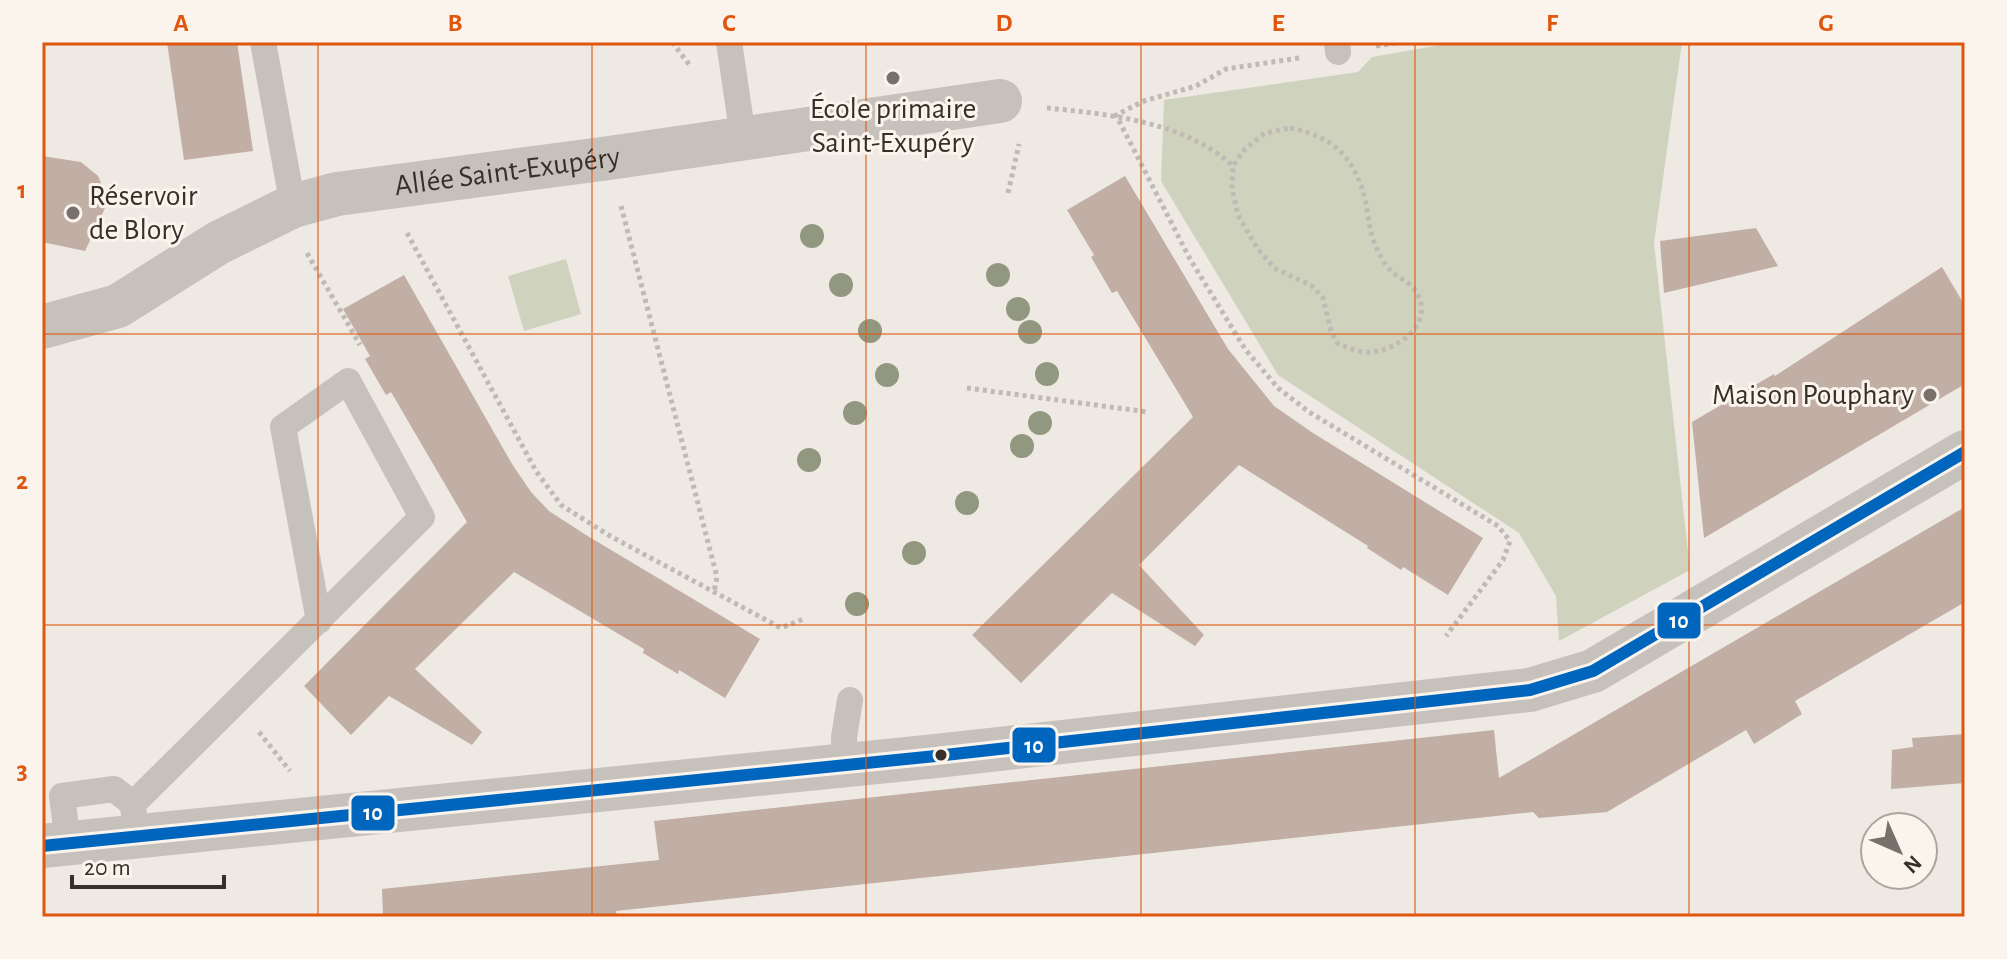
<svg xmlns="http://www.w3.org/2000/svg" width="2007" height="959" font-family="'Alegreya Sans',sans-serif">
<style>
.green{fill:#cfd3be}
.building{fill:#c1afa5}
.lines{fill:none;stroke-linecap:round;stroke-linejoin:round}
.path{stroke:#c0bab4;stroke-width:5;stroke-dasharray:4 4;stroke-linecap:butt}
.lane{stroke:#c7c1bc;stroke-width:26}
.street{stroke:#c7c1bc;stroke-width:44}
.bus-1-casing{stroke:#faf4ec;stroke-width:18}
.bus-1{stroke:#0065bd;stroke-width:12}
.tree{fill:#92987f}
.grid{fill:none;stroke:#df570e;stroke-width:2;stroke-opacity:0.55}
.poi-dot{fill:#78706b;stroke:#faf4ec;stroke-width:3}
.bus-dot{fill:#382f2a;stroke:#faf4ec;stroke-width:3}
.labels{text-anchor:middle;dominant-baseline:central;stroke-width:6;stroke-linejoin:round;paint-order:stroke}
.poi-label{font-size:30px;fill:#382f2a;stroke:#faf4ec}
.street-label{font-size:30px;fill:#382f2a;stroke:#faf4ec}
.line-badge{stroke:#faf4ec;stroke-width:3}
.badge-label{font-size:22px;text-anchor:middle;font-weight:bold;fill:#fff}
.neatline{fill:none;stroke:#df570e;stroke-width:3}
.grid-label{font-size:26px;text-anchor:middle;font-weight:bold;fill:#df570e}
</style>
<rect width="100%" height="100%" fill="#eee9e3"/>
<!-- green -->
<g class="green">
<polygon points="1458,42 1682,42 1654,243 1690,570 1559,641 1556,596 1519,533 1278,375 1161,181 1164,100 1358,72 1372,57"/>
<polygon points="566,259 581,314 524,331 508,276"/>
</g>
<!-- building -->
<g class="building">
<polygon points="167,42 237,42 253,151 184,160"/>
<polygon points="42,156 81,162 98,176 102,185 105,208 85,251 42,242"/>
<polygon points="1125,176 1228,349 1274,406 1313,433 1483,538 1448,595 1403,567 1401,570 1367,548 1368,546 1239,465 1139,565 1204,635 1195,646 1112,593 1021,683 972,635 1193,417 1117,291 1112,293 1091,257 1094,255 1067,210"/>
<polygon points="1756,228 1778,266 1664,293 1660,241"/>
<polygon points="1942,267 1965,306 1965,384 1704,538 1692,422 1774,374 1775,376"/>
<polygon points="404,275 512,464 531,492 549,511 586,535 760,639 725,698 679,670 678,674 643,653 644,649 514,572 415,669 482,732 472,745 389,696 351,735 304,686 467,522 391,392 386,395 365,359 370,356 343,309"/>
<polygon points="1965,507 1965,602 1795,701 1802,714 1754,744 1746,730 1607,812 1539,818 1533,812 616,911 617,917 383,917 382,889 659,860 654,821 1494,730 1499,778"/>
<polygon points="1965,734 1965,783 1891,789 1892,750 1913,747 1912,738"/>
</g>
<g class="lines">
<!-- path -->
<g class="path">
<polyline points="672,42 691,67"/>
<polyline points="1376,46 1400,42"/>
<polyline points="1299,58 1226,69 1196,86 1144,101 1116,115 1190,259 1245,349 1278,388 1309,412 1498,526 1510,541 1503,560 1446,636"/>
<path d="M1047,108C1108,114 1186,122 1233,166"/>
<path d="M1290,128C1334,136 1357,160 1366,204C1369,220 1370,236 1378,251C1381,257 1386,266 1391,271C1398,278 1410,282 1415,290C1436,321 1401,349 1372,352C1360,353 1347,348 1337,343L1331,331L1323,298L1312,286L1274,268L1257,248L1238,215L1232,189L1233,166L1245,149L1265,133Z"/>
<polyline points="1008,193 1019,144"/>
<polyline points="621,206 717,577 714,592"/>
<polyline points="407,233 536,471 561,505 610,536 781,628 806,618"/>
<polyline points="307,253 360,345"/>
<polyline points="967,388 1148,412"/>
<polyline points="259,732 290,771"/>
</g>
<!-- lane -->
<g class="lane">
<polyline points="263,42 293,206"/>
<polyline points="729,42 743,137"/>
<polyline points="1337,42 1338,52"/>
<polyline points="845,765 844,737 850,700"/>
<polyline points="136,837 133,804 422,517 348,381 283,427 319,621"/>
<polyline points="68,843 62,796 114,789 133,804"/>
</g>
<!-- street -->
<g class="street">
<path id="s1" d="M42,327L118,306L218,243L293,206L337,194L609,158L1000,101"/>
<polyline points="42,846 936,756 1530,690 1593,671 1965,452"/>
</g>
<!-- bus-1 casing -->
<g class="bus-1-casing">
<polyline id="bus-1" points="42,846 936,756 1530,690 1593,671 1965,452"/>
</g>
<!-- bus-1 -->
<use href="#bus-1" class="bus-1"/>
</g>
<!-- trees -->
<g class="tree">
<circle cx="812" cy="236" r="12"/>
<circle cx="998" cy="275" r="12"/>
<circle cx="841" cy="285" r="12"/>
<circle cx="1018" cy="309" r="12"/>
<circle cx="870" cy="331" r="12"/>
<circle cx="1030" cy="332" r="12"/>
<circle cx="1047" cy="374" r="12"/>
<circle cx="887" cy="375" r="12"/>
<circle cx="855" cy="413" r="12"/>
<circle cx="1040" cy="423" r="12"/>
<circle cx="1022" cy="446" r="12"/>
<circle cx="809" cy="460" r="12"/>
<circle cx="967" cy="503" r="12"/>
<circle cx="914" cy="553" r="12"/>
<circle cx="857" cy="604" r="12"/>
</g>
<!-- grid -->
<path class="grid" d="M318,42V917M592,42V917M866,42V917M1141,42V917M1415,42V917M1689,42V917M42,334H1965M42,625H1965"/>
<!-- markers -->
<g class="poi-dot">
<circle cx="893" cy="78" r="8"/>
<circle cx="73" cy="213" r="8"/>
<circle cx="1930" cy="395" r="8"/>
</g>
<circle class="bus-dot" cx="941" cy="755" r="7"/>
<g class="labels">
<!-- poi labels -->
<g class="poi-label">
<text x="893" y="109">École primaire<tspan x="893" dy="34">Saint-Exupéry</tspan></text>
<text x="89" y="196" text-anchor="start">Réservoir<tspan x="89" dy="34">de Blory</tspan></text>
<text x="1914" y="395" text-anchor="end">Maison Pouphary</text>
</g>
<!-- street labels -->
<g class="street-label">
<text stroke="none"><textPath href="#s1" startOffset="498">Allée Saint-Exupéry</textPath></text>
</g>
</g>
<g class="line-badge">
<rect x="1656" y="601" width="46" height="39" rx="8" fill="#0065bd"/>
<rect x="1011" y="726" width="46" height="38" rx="8" fill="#0065bd"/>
<rect x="350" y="794" width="46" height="38" rx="8" fill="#0065bd"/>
</g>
<g class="badge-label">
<text x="1679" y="628">10</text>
<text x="1034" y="753">10</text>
<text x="373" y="820">10</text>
</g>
<!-- border -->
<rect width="2007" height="959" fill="none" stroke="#faf4ec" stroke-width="88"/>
<!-- north arrow -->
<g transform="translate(1899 851) rotate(135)"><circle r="38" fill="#faf4ec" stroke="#aca59e" stroke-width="2"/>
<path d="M0-6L14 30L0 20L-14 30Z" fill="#78706b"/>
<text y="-12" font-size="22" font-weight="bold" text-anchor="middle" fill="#382f2a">N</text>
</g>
<!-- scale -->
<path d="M72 875v12h152v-12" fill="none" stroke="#382f2a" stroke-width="4"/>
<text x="84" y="875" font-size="24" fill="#382f2a" stroke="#faf4ec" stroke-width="6" paint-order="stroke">20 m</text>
<rect x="44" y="44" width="1919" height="871" class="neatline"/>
<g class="grid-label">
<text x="181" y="31">A</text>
<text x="455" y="31">B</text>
<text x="729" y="31">C</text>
<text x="1004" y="31">D</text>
<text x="1278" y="31">E</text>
<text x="1552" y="31">F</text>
<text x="1826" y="31">G</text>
<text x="22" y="198">1</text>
<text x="22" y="489">2</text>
<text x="22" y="779">3</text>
</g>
</svg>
